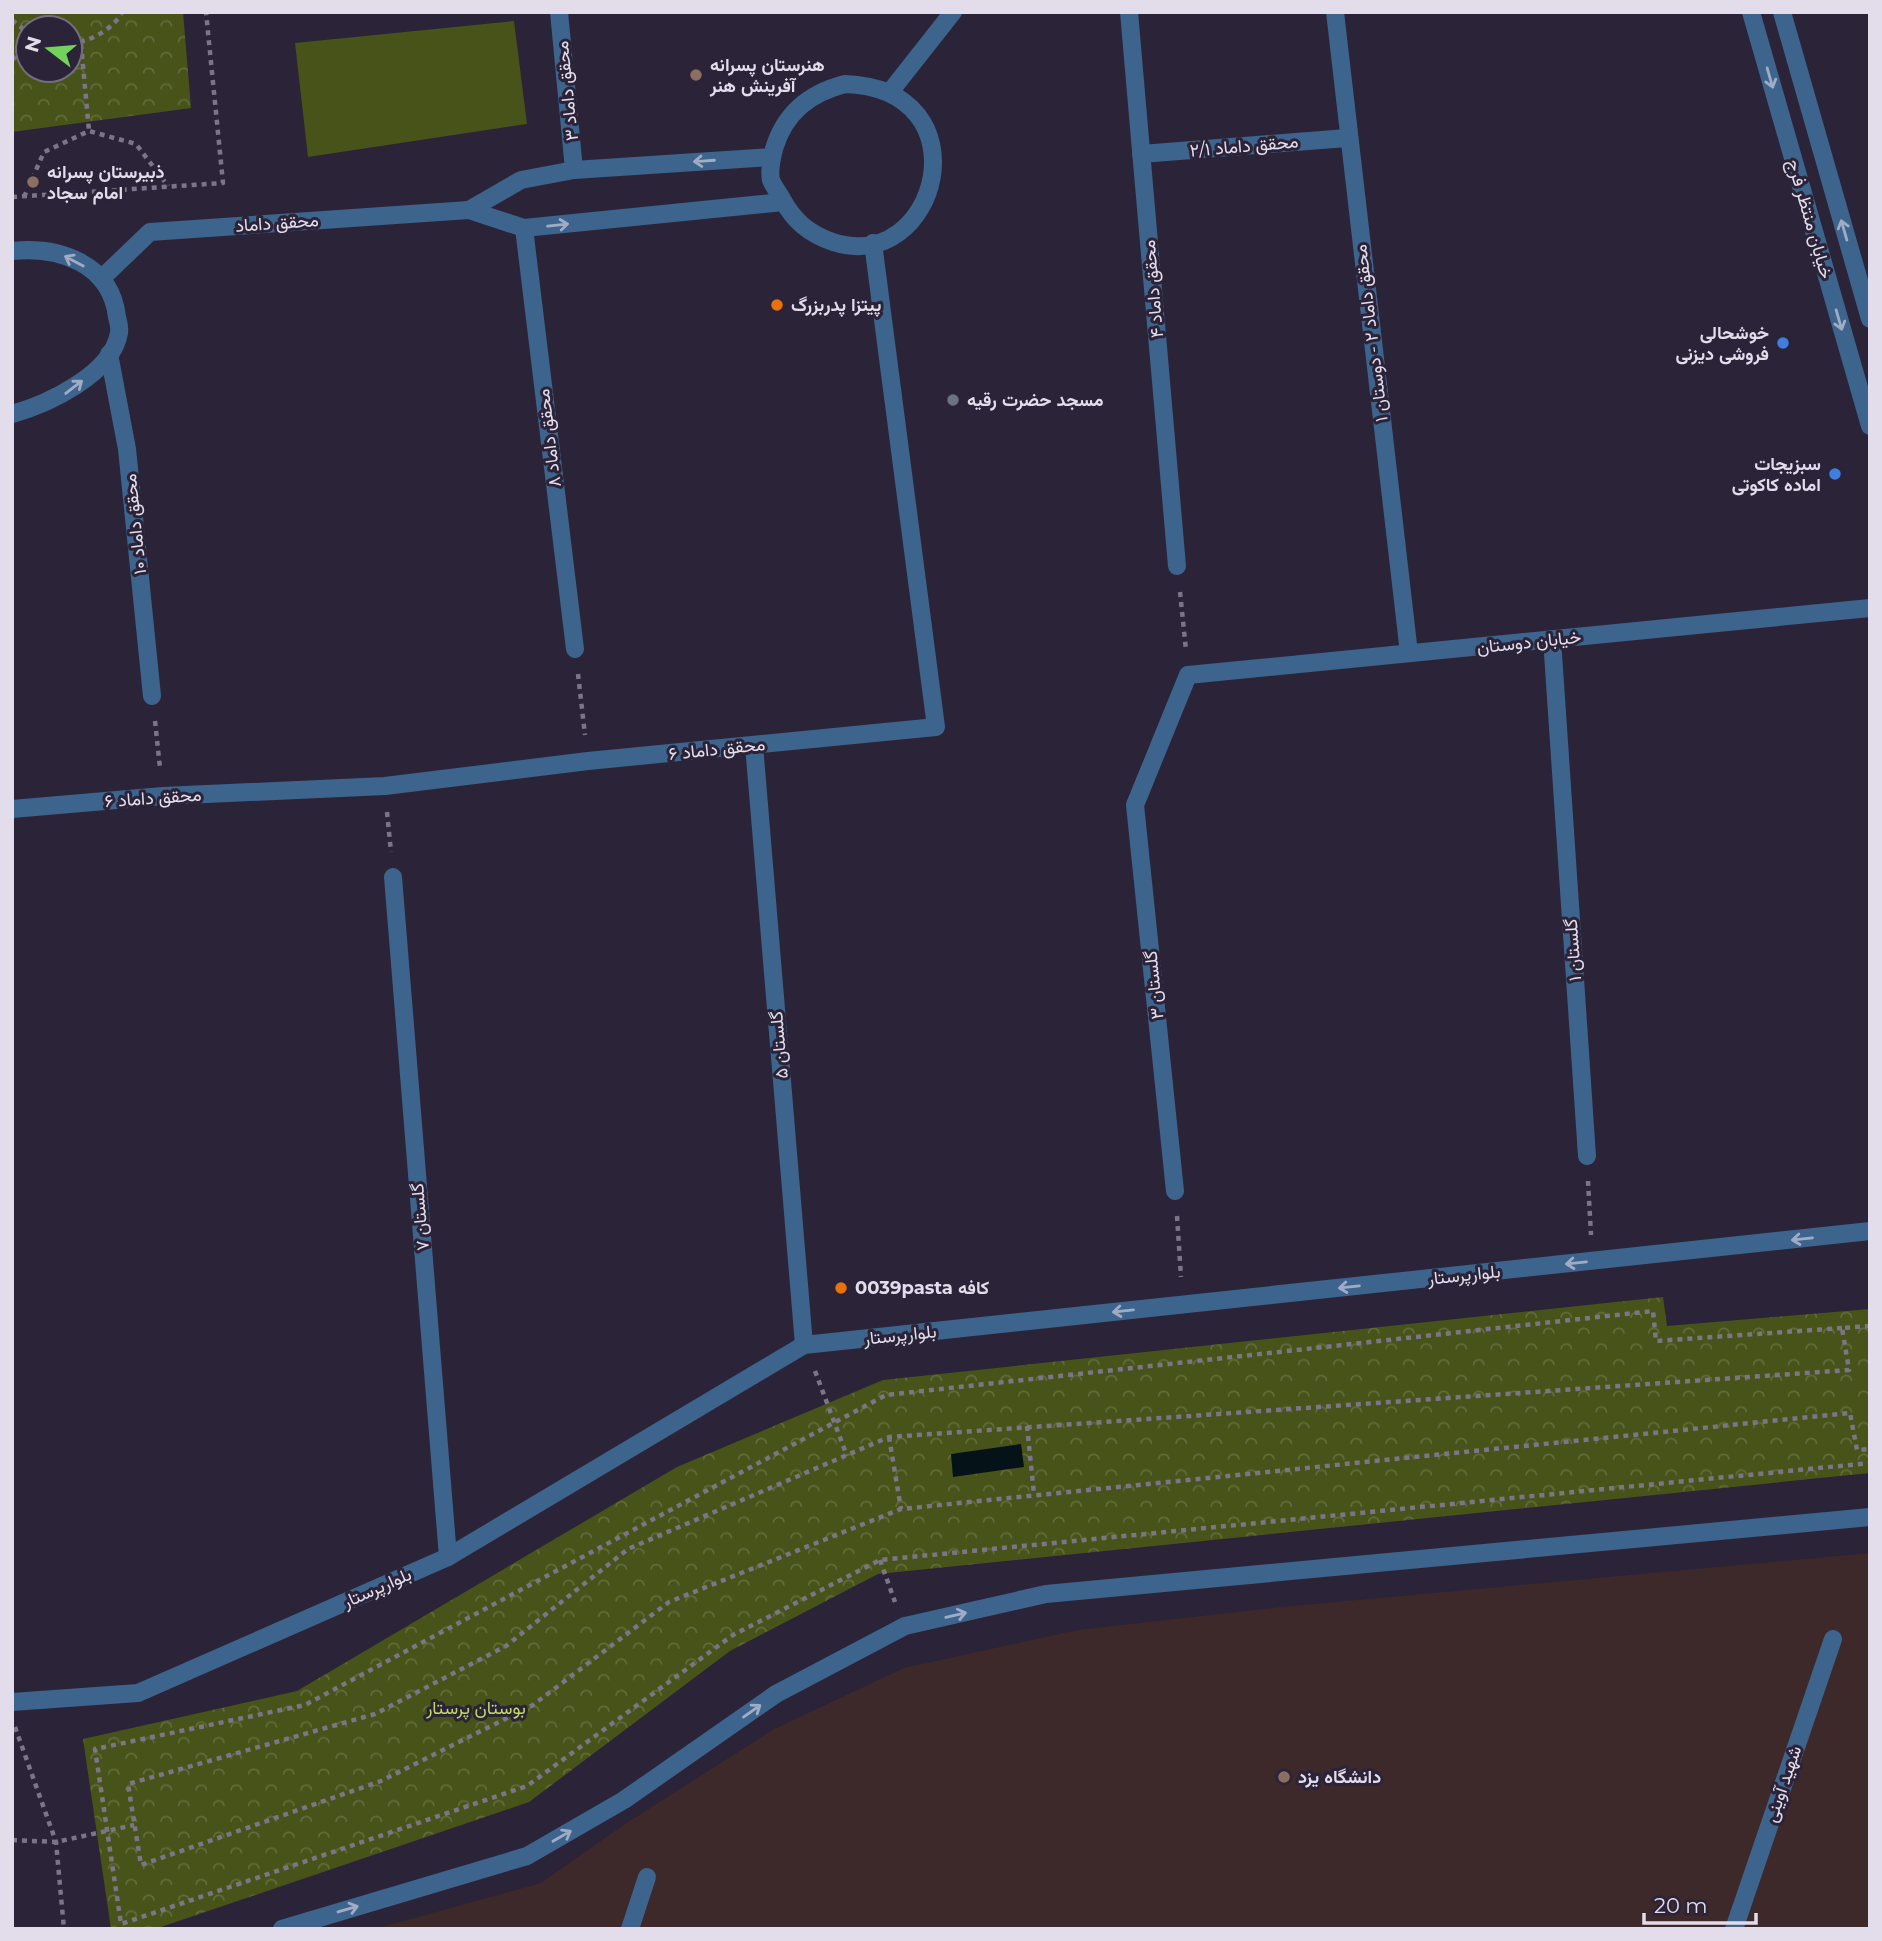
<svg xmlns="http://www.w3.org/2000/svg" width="1882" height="1941" font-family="Montserrat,Vazirmatn,sans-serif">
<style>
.education{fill:#3d2929}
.grass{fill:#485319}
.forest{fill:url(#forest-crowns);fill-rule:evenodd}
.water{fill:#051318}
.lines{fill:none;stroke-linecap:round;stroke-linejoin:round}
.path{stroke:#7c7587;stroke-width:4.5;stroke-dasharray:5 5;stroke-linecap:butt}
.service{stroke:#3d648d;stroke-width:18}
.minor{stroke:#3d648d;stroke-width:18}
.tertiary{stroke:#3d648d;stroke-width:18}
.oneway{stroke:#a0acc5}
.education-dot{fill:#8d6e63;stroke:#2b2338;stroke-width:2.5}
.food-dot{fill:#e8710a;stroke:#2b2338;stroke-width:2.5}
.shop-dot{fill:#3f7fe0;stroke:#2b2338;stroke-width:2.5}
.worship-dot{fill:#6b7280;stroke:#2b2338;stroke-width:2.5}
.labels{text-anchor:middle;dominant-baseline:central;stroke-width:6;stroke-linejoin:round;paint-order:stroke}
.poi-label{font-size:18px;font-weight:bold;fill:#e2dceb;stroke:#2b2338;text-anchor:start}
.street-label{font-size:18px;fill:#e2dceb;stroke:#2b2338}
.park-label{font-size:18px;fill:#c1da64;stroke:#2b2338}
</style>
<defs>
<pattern id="forest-crowns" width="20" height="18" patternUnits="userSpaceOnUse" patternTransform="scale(1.75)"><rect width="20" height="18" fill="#485319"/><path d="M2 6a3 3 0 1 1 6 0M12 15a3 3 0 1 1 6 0" fill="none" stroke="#626b3b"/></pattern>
</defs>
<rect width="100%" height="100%" fill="#2b2338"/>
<!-- education -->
<polygon class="education" points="1870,1553 1870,1929 375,1929 541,1883 622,1826 774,1729 904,1668 1078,1630 1281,1607"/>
<!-- grass -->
<polygon class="grass" points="514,21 527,124 308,157 295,43"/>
<!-- forest -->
<g class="forest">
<path d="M12,12H183L191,108L12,132ZM28,28H70V70H28Z"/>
<polygon points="1663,1297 1667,1326 1870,1309 1870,1473 878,1574 730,1651 529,1802 155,1929 111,1929 83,1739 297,1691 677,1467 883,1380"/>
</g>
<!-- water -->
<polygon class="water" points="1021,1444 1024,1467 953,1477 951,1454"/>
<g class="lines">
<!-- path -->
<g class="path">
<polyline points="12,20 28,33"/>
<path d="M70,43C87,44 115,28 122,12"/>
<polyline points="81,44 89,131"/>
<polyline points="12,60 28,47"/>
<polyline points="12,197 223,183 206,12"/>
<polyline points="24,197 44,152 89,131 136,144 168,186"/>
<polyline points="1180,592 1186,650"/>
<polyline points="578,674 585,735"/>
<polyline points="155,721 160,768"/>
<polyline points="387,812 391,852"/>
<polyline points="1588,1181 1591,1235"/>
<polyline points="1177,1216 1181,1277"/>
<polyline points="1870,1326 1842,1328 1849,1370 889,1437 628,1549 506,1646 375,1714 128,1784 141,1865 381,1781 533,1705 669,1602 901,1509 1850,1413 1857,1450 1870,1449"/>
<polyline points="1842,1328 1656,1341 1653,1311 886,1395 305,1705 95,1749 121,1924 527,1786 733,1635 880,1560 1870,1463"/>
<polyline points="815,1371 847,1456"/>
<polyline points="1027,1426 1034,1494"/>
<polyline points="889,1437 901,1509"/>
<polyline points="880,1560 895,1602"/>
<polyline points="15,1727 56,1842 64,1929"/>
<polyline points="12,1840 56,1842 134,1825"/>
</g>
<!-- service -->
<g class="service">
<polyline points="109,354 127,449 152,696"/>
<polyline points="630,1929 647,1877"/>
<polyline points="1734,1929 1833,1639"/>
</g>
<!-- minor -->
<g class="minor">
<polyline points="559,12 574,170"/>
<polyline points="1129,12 1177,566"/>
<polyline points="1335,12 1409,653"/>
<polyline points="1141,154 1347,138"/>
<polyline points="524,228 575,649"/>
<polyline points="1552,639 1587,1156"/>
<polyline points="754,745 804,1345"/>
<polyline points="12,809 163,796 385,786 588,761 936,727 873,243"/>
<polyline points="393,877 448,1557"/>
<polyline points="1175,1191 1135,805 1188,675 1870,608"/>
</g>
<!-- tertiary -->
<g class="tertiary">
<polyline points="1751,12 1870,426"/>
<polyline points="1782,12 1870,319"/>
<path d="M845,84C987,89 938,276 833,242C809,234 794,221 782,199C779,193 773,186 771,180C769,171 772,157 774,149C785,112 810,93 845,84Z"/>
<polyline points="890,92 953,12"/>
<polyline points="469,210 521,180 574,170 772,157"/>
<path d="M12,251C60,246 111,264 117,317C118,321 120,328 119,333C112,374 48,404 12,414"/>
<polyline points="103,277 150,232 469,210 524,228 783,202"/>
<polyline points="12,1702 138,1693 448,1557 804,1345 1870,1231"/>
<polyline points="282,1929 527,1856 624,1800 776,1694 905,1626 1046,1594 1870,1517"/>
</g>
</g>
<!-- one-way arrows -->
<defs><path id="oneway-shaft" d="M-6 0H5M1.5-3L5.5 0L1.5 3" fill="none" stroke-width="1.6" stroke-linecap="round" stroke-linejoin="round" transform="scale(1.75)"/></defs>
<g class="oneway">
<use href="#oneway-shaft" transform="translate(1770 78) rotate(74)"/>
<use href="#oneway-shaft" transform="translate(704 161) rotate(176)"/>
<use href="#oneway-shaft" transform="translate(558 225) rotate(-6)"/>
<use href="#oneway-shaft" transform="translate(1844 230) rotate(-106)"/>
<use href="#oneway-shaft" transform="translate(74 261) rotate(-152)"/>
<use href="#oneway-shaft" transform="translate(1839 320) rotate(74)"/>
<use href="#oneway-shaft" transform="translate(74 387) rotate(-38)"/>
<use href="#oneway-shaft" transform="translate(1802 1239) rotate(174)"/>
<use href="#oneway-shaft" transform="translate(1576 1263) rotate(174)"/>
<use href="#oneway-shaft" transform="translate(1349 1287) rotate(174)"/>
<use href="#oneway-shaft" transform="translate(1123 1311) rotate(174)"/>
<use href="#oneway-shaft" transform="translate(956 1615) rotate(-13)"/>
<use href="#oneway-shaft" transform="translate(752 1711) rotate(-35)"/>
<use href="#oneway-shaft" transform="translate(562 1836) rotate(-30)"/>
<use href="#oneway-shaft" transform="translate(348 1909) rotate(-16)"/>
</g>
<!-- markers -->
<g class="education-dot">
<circle cx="696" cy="75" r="7"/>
<circle cx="33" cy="182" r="7"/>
<circle cx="1284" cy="1777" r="7"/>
</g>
<g class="food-dot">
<circle cx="777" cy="305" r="7"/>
<circle cx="841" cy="1288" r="7"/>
</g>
<g class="shop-dot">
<circle cx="1783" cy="343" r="7"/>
<circle cx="1835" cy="474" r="7"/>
</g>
<circle class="worship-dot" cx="953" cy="400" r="7"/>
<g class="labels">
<!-- poi labels -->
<g class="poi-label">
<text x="710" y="65">هنرستان پسرانه<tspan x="710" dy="21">آفرینش هنر</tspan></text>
<text x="47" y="172">ذبیرستان پسرانه<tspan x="47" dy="21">امام سجاد</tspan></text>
<text x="791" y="305">پیتزا پدربزرگ</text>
<text x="1769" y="333" text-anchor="end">خوشحالی<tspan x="1769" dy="21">فروشی دیزنی</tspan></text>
<text x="967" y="400">مسجد حضرت رقیه</text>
<text x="1821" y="464" text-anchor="end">سبزیجات<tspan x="1821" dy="21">اماده کاکوتی</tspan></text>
<text x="855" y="1288">0039pasta کافه</text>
<text x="1298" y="1777">دانشگاه یزد</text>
</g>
<!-- street labels -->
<g class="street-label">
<text transform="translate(567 91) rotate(-96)">محقق داماد ۳</text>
<text transform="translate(1244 146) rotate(-5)">محقق داماد ۲/۱</text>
<text transform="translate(1810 219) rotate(74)">خیابان منتظر فرج</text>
<text transform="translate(277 223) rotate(-4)">محقق داماد</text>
<text transform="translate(1153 289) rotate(-95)">محقق داماد ۴</text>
<text transform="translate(1371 333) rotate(-97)">محقق داماد ۲ - دوستان ۱</text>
<text transform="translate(549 438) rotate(-97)">محقق داماد ۸</text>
<text transform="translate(135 524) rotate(-96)">محقق داماد ۱۰</text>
<text transform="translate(1529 642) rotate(-6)">خیابان دوستان</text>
<text transform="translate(717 749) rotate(-6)">محقق داماد ۶</text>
<text transform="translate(153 798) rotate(-4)">محقق داماد ۶</text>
<text transform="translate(1573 950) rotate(-94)">گلستان ۱</text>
<text transform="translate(1154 985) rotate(-96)">گلستان ۳</text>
<text transform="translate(779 1045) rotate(-95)">گلستان ۵</text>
<text transform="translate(420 1217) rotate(-95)">گلستان ۷</text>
<text transform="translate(1464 1275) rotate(-6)">بلوارپرستار</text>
<text transform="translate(900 1335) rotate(-6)">بلوارپرستار</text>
<text transform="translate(377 1588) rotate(-24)">بلوارپرستار</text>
<text transform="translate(1783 1784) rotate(-71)">شهید آوینی</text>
</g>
<!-- park labels -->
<g class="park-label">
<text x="476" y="1708">بوستان پرستار</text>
</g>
</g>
<!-- border -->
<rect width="1882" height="1941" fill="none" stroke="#e2dceb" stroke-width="28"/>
<!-- north arrow -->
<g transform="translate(49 49) rotate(286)"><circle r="33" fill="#2b2338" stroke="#746d80" stroke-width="2"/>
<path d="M0-5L12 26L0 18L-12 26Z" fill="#72d25d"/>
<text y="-10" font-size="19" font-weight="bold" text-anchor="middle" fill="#e2dceb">N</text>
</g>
<!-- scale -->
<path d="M1644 1913v10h112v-10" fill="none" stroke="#e2dceb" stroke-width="3.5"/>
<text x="1654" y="1913" font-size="21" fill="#e2dceb" stroke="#2b2338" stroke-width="5" paint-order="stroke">20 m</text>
</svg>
